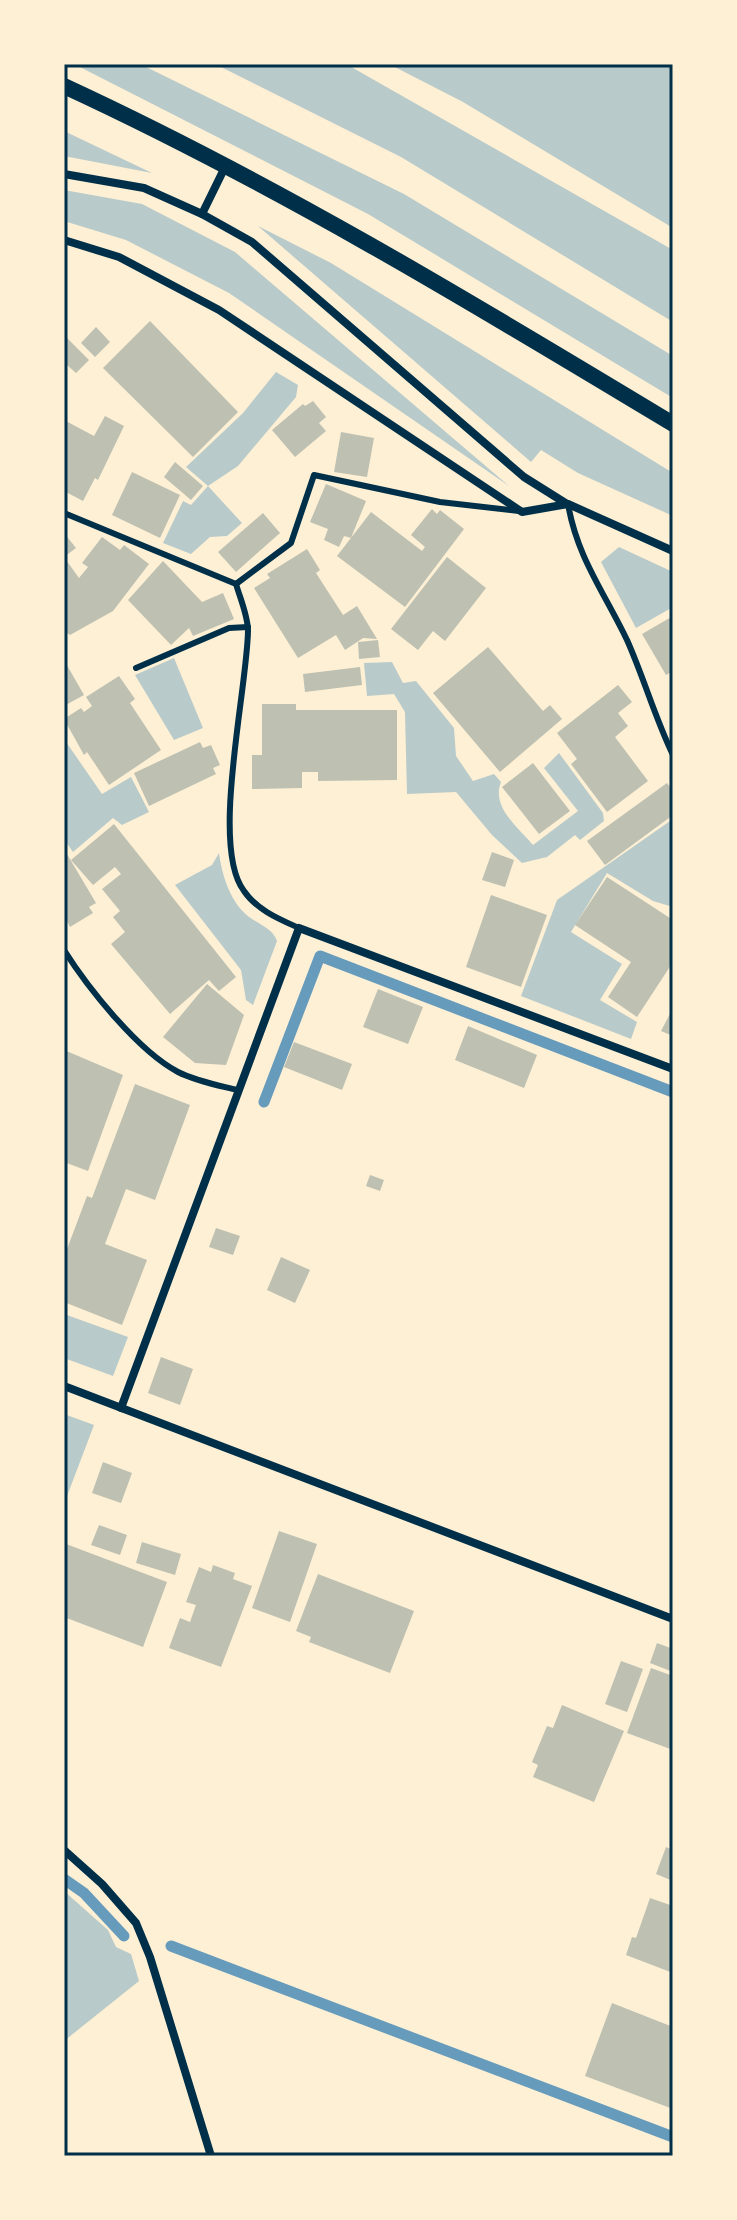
<svg xmlns="http://www.w3.org/2000/svg" width="737" height="2220" font-family="'Roboto Condensed',sans-serif">
<style>
.green{fill:#b9caca}
.lines{fill:none;stroke-linecap:round;stroke-linejoin:round}
.stream{stroke:#669bbc;stroke-width:11}
.building{fill:#bec0b2}
.service{stroke:#003049;stroke-width:6}
.minor{stroke:#003049;stroke-width:8}
.secondary{stroke:#003049;stroke-width:16}
.neatline{fill:none;stroke:#003049;stroke-width:3}
</style>
<rect width="100%" height="100%" fill="#fdf0d5"/>
<!-- green -->
<g class="green">
<polygon points="74,64 140,64 404,194 673,356 673,398 368,214"/>
<polygon points="215,64 346,64 673,250 673,322 401,157"/>
<polygon points="389,64 673,64 673,228 463,102"/>
<polygon points="64,131 152,173 64,156"/>
<polygon points="64,190 142,204 235,252 509,486 229,293 126,240 64,221"/>
<polygon points="258,226 331,263 673,473 673,516 578,473 541,450 531,462"/>
<polygon points="276,372 298,385 296,397 238,466 208,486 242,523 227,536 210,537 191,554 163,543 183,501 191,505 208,486 186,467 243,413"/>
<polygon points="619,547 673,572 673,607 636,628 601,562"/>
<polygon points="174,658 203,728 174,740 135,675"/>
<path d="M392,662L403,683L416,681L454,728L456,756L473,781L494,774L501,782C491,807 518,827 533,845L578,811L544,768L559,753L603,813L604,821L580,840L575,835L547,857L522,863L492,835L456,792L407,794L405,712L394,694L367,696L364,663Z"/>
<polygon points="64,739 102,794 131,777 149,812 122,825 113,818 73,852 64,839"/>
<polygon points="673,819 673,907 653,901 607,873 571,932 622,964 600,1000 637,1022 631,1039 521,996 557,900"/>
<path d="M219,853C222,875 230,902 249,917C260,925 272,928 277,941L253,1005L246,1000L241,970L175,885L212,865Z"/>
<polygon points="64,1314 128,1337 113,1376 64,1358"/>
<polygon points="64,1414 94,1425 64,1504"/>
<polygon points="64,1891 108,1930 116,1947 131,1954 139,1981 64,2041"/>
</g>
<g class="lines">
<!-- stream -->
<g class="stream">
<polyline points="264,1102 320,956 673,1092"/>
<polyline points="64,1879 84,1893 124,1936"/>
<polyline points="171,1946 673,2137"/>
</g>
</g>
<!-- building -->
<g class="building">
<polygon points="150,321 238,412 193,457 103,368"/>
<polygon points="96,327 110,342 95,357 81,343"/>
<polygon points="64,335 89,360 76,373 67,365 64,368"/>
<polygon points="313,401 326,417 319,423 326,431 295,457 272,430 303,404 305,406"/>
<polygon points="105,416 124,426 98,480 95,478 83,501 64,491 64,420 94,436"/>
<polygon points="341,432 374,438 367,477 334,472"/>
<polygon points="175,462 203,486 191,500 164,477"/>
<polygon points="132,472 180,495 160,538 112,515"/>
<polygon points="326,484 366,501 351,538 344,536 339,547 324,540 328,529 310,522"/>
<polygon points="432,509 437,514 440,510 464,529 405,607 337,556 371,512 422,551 425,547 411,535"/>
<polygon points="263,513 280,533 236,572 218,552"/>
<polygon points="64,533 76,548 64,557"/>
<polygon points="102,537 120,550 124,545 149,564 113,611 70,635 64,631 64,557 79,578 88,567 82,563"/>
<polygon points="307,549 320,570 316,573 343,615 357,606 377,639 363,638 345,650 336,635 298,658 254,588 270,578 267,574"/>
<polygon points="447,557 486,588 445,641 433,631 418,650 391,629"/>
<polygon points="163,561 202,602 223,593 234,619 193,636 189,628 171,645 128,600"/>
<polygon points="673,616 673,671 666,675 642,634"/>
<polygon points="378,640 380,657 359,659 358,642"/>
<polygon points="488,647 543,711 550,705 562,719 500,772 433,693"/>
<polygon points="64,660 84,695 64,706"/>
<polygon points="360,667 362,685 305,692 303,674"/>
<polygon points="119,676 135,699 130,703 161,750 109,785 87,752 84,755 64,719 81,708 84,712 92,706 86,697"/>
<polygon points="618,685 632,702 618,713 628,726 615,737 648,781 607,812 571,764 577,759 557,733"/>
<polygon points="262,704 296,704 296,710 397,710 397,780 318,781 318,772 302,772 302,788 252,789 252,755 262,755"/>
<polygon points="200,742 203,748 211,745 220,765 213,768 216,774 149,806 134,773"/>
<polygon points="533,763 570,811 539,834 502,787"/>
<polygon points="667,783 673,791 673,815 605,865 587,841"/>
<polygon points="114,824 236,977 219,991 209,980 170,1014 111,944 125,932 113,917 120,911 102,889 121,874 115,867 93,885 71,860"/>
<polygon points="64,849 96,903 89,907 93,913 70,927 67,921 64,922"/>
<polygon points="492,852 514,860 505,887 482,880"/>
<polygon points="607,877 673,920 673,962 637,1017 608,997 631,962 575,925"/>
<polygon points="491,895 547,915 521,987 466,967"/>
<polygon points="207,984 244,1015 226,1065 195,1063 163,1037"/>
<polygon points="378,989 423,1007 408,1044 363,1027"/>
<polygon points="673,1008 673,1036 661,1031"/>
<polygon points="468,1026 537,1055 524,1088 455,1060"/>
<polygon points="294,1042 352,1064 342,1090 284,1067"/>
<polygon points="64,1050 123,1075 88,1171 64,1162"/>
<polygon points="135,1084 190,1105 155,1200 126,1189 105,1244 147,1260 122,1325 64,1302 64,1257 87,1196 92,1198"/>
<polygon points="370,1175 384,1180 380,1191 366,1186"/>
<polygon points="216,1228 240,1236 233,1255 209,1247"/>
<polygon points="281,1257 310,1270 295,1303 267,1290"/>
<polygon points="161,1357 193,1369 180,1405 148,1393"/>
<polygon points="103,1462 132,1473 121,1503 92,1493"/>
<polygon points="99,1525 127,1535 120,1555 91,1545"/>
<polygon points="279,1531 317,1544 290,1622 252,1608"/>
<polygon points="142,1542 181,1554 175,1575 136,1563"/>
<polygon points="66,1544 167,1582 143,1647 64,1617"/>
<polygon points="213,1565 235,1573 233,1579 252,1586 221,1667 169,1648 180,1618 190,1622 196,1605 186,1602 199,1567 211,1572"/>
<polygon points="318,1574 414,1611 390,1673 309,1642 311,1637 296,1631"/>
<polygon points="657,1643 673,1649 673,1672 650,1663"/>
<polygon points="621,1661 643,1669 627,1712 605,1704"/>
<polygon points="651,1668 673,1676 673,1750 627,1733"/>
<polygon points="562,1705 624,1731 594,1802 533,1777 538,1765 532,1762 547,1726 553,1728"/>
<polygon points="666,1847 673,1850 673,1881 656,1874"/>
<polygon points="650,1898 673,1906 673,1973 626,1955 632,1937 636,1938"/>
<polygon points="612,2003 673,2027 673,2109 585,2076"/>
</g>
<g class="lines">
<!-- service -->
<g class="service">
<path d="M568,504C577,557 604,592 627,640C644,678 655,718 673,755"/>
<path d="M64,513L236,584C240,598 248,616 248,631C247,691 210,847 244,891C257,910 279,919 299,928"/>
<polyline points="236,584 291,543 314,475 440,502 519,511"/>
<polyline points="136,668 229,628 248,627"/>
<path d="M64,950C88,988 138,1051 178,1072C196,1081 217,1085 237,1090"/>
</g>
<!-- minor -->
<g class="minor">
<polyline points="64,174 144,188 202,214 226,165"/>
<polyline points="202,214 252,242 524,477 567,504"/>
<polyline points="64,240 119,257 219,310 522,512 568,504 673,551"/>
<polyline points="64,1386 673,1619"/>
<polyline points="121,1408 299,928 673,1069"/>
<polyline points="64,1850 102,1884 136,1923 150,1957 211,2156"/>
</g>
<!-- secondary -->
<path class="secondary" d="M64,86C276,184 474,304 673,424"/>
</g>
<!-- border -->
<rect width="737" height="2220" fill="none" stroke="#fdf0d5" stroke-width="132"/>
<rect x="66" y="66" width="605" height="2088" class="neatline"/>
</svg>
